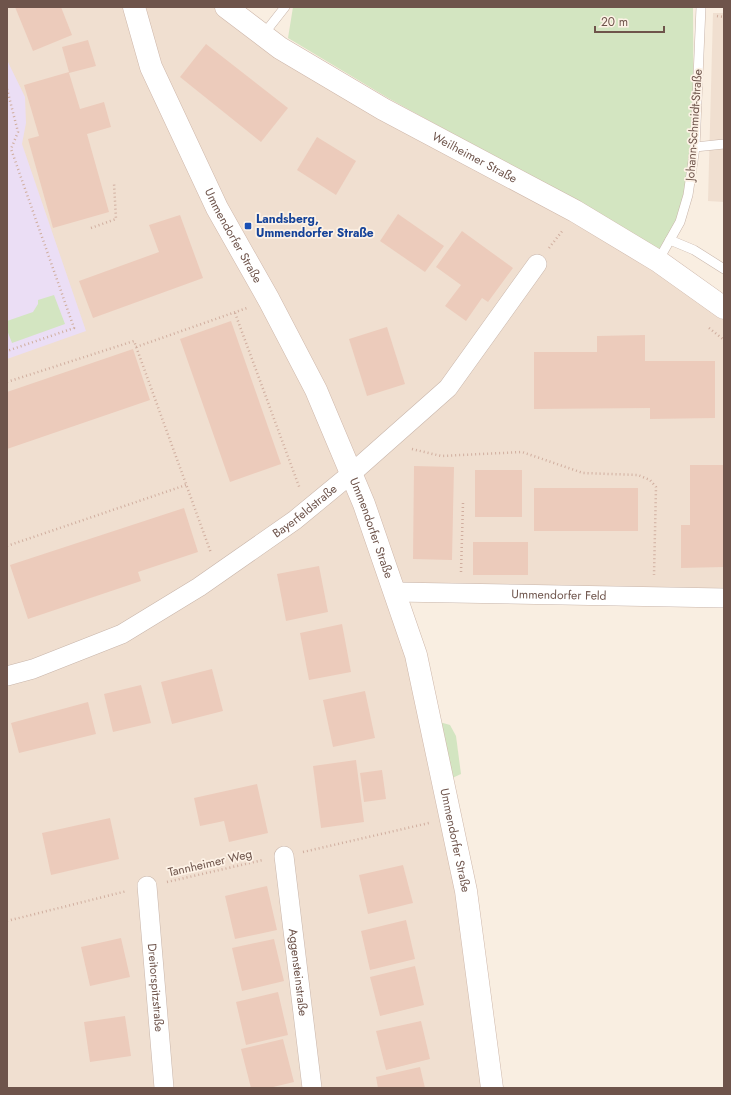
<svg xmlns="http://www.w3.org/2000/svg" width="731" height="1095" font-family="Jost,sans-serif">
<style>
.residential{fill:#f0dfd0}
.education{fill:#ebdef5}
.green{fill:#d3e5c1}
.building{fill:#eccbbb}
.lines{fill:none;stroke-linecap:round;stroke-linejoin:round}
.lane-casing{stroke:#c8b5aa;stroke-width:10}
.street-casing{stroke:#c8b5aa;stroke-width:20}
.secondary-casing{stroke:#ceb7aa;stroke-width:23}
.path{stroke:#d0ae9f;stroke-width:2.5;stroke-dasharray:1 3;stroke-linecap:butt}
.lane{stroke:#fff;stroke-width:9}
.street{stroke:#fff;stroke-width:19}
.secondary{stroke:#fff;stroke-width:22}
.transit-dot{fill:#1a4fb4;stroke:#fdf2e6;stroke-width:1.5}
.labels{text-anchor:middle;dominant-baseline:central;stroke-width:3.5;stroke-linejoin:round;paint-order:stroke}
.street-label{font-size:12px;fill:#6e544b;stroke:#fdf2e6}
.transit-label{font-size:12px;font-weight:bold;fill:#164399;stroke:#fdf2e6;text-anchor:start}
</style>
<rect width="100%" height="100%" fill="#f9eee1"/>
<!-- residential -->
<g class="residential">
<polygon points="7,7 127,7 266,308 346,473 292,517 120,628 7,670"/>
<polygon points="141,7 215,7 277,54 649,266 724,320 724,594 399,586 158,65"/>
<polygon points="713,13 724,13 724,202 708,201"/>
<polygon points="349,480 409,655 460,894 485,1088 7,1088 7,679 125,638"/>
</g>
<!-- education -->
<polygon class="education" points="7,60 25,97 26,123 22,144 86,331 7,359"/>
<!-- green -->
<g class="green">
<polygon points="293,7 693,7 694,176 676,235 662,252 577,202 388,98 288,38"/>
<polygon points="54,295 65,324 12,343 7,330 7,321 33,312 38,304 38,300"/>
<polygon points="436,721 450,725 456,736 461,774 448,780"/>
</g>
<!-- building -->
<g class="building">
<polygon points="15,7 61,7 72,35 33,51"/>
<polygon points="88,40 96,66 69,73 80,109 104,102 111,127 87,134 109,212 53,228 28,139 39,136 24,85 69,72 62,47"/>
<polygon points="206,44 288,108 261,142 180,77"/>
<polygon points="317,137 356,161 336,195 297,170"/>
<polygon points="398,214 444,246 425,272 380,241"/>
<polygon points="180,215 203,278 93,318 79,281 159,252 149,225"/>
<polygon points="462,231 513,268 488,302 482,298 466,321 445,306 461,285 436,267"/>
<polygon points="231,321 281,464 230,482 180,339"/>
<polygon points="387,327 405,384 367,396 349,339"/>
<polygon points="645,335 645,361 715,361 715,418 650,419 650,408 534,409 534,352 597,352 597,336"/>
<polygon points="133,349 150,400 7,449 7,392"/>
<polygon points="690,465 724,465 724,567 681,568 681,525 690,525"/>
<polygon points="414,466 454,467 452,560 413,559"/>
<rect x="475" y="470" width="47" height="47"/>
<rect x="534" y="488" width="104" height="43"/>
<polygon points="184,508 198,552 138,572 141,581 28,619 10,565"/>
<rect x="473" y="542" width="55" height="33"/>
<polygon points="319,566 328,612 286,621 277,574"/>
<polygon points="342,624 351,672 309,680 300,633"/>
<polygon points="212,669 223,711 172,724 161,682"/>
<polygon points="141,685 151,723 113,732 104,694"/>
<polygon points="365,691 375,738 333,747 323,700"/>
<polygon points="88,702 96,734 19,753 11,723"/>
<polygon points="356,760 364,822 321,828 313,766"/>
<polygon points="382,770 386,799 364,802 360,773"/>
<polygon points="257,784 268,833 229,842 224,821 200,826 194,798"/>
<polygon points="110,818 119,859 51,875 42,833"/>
<polygon points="403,865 413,903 368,914 359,875"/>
<polygon points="267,886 277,930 235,939 225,896"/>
<polygon points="406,920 415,959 370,970 361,931"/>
<polygon points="121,938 130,977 90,986 81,947"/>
<polygon points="274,939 284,981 242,991 232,948"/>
<polygon points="415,966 424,1005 380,1016 370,977"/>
<polygon points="278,992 288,1035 246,1045 236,1002"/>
<polygon points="125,1016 131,1056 90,1062 84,1022"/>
<polygon points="421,1021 430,1059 386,1070 376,1031"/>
<polygon points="283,1039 294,1082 269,1088 251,1088 241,1049"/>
<polygon points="420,1067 425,1088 378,1088 376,1077"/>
</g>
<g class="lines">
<!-- lane casing -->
<g class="lane-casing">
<g id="lane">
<polyline points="263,35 285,7"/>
<polyline points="695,147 724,144"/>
<polyline points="670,240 694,250 724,269"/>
<polyline points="658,261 680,222 688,195 695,147 701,7"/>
</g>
</g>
<!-- street casing -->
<g class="street-casing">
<g id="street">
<path id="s1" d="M395,592L724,598"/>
<path id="s2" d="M7,676L33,669L122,634L199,587L295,520L352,473L448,388L537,264"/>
<path id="s3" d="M284,856L312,1088"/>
<path id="s4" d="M147,886L164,1088"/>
</g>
</g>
<!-- secondary casing -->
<g class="secondary-casing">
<g id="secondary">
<path id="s5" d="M134,7L151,67L217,208L269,300L316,390L364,504L416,655L466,891L492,1088"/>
<path id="s6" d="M226,7L280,48L383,109L575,211L658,261L724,308"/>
</g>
</g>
<!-- path -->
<g class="path">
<polyline points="717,16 724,17"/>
<polyline points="7,89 18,132 11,149 74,328 7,351"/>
<polyline points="91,228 116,219 114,183"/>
<polyline points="549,248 563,230"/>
<polyline points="235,313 300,489"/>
<polyline points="709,328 724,340"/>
<polyline points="136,347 247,308"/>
<polyline points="7,382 134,341 211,553"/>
<polyline points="412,449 441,456 522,452 583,473 638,475 650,480 656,487 654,575"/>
<polyline points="7,546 186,485"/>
<polyline points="461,572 463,503"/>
<polyline points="303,852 429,823"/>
<polyline points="167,882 263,860"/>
<polyline points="7,921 127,891"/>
</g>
<!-- lane -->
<use href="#lane" class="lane"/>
<!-- street -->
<use href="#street" class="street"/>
<!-- secondary -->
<use href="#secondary" class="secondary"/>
</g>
<!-- markers -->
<rect class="transit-dot" x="244" y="222" width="8" height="8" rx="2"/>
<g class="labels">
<!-- street labels -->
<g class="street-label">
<text transform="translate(694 125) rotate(-86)">Johann-Schmidt-Straße</text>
<text stroke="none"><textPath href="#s6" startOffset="291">Weilheimer Straße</textPath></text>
<text stroke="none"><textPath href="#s5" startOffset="250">Ummendorfer Straße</textPath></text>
<text stroke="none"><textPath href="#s2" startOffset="343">Bayerfeldstraße</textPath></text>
<text stroke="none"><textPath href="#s5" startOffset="574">Ummendorfer Straße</textPath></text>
<text stroke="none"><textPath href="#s1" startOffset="164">Ummendorfer Feld</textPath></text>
<text stroke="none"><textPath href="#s5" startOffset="898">Ummendorfer Straße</textPath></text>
<text transform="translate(210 863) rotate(-13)">Tannheimer Weg</text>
<text stroke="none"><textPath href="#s3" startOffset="117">Aggensteinstraße</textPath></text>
<text stroke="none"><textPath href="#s4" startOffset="102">Dreitorspitzstraße</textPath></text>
</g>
<!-- transit labels -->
<g class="transit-label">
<text x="256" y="219">Landsberg,<tspan x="256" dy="14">Ummendorfer Straße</tspan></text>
</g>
</g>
<!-- border -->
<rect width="731" height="1095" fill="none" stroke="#6e544b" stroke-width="16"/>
<!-- scale -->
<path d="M595 26v6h69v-6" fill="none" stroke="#6e544b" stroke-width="2"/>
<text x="601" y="26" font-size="12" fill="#6e544b" stroke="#fdf2e6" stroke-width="3" paint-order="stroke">20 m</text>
</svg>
